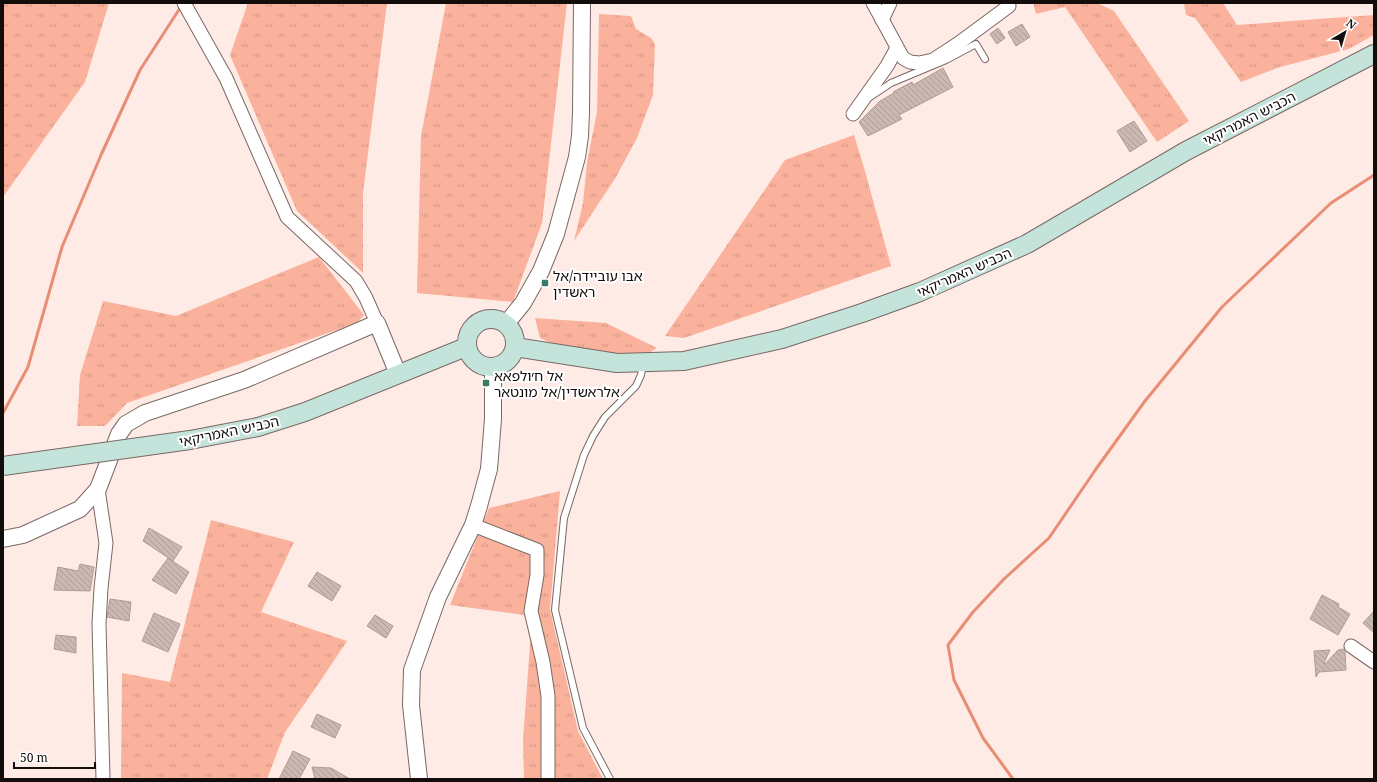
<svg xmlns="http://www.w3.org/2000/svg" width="1377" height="782" font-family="'Noto Serif','Noto Sans Hebrew',serif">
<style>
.grass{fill:url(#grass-tufts)}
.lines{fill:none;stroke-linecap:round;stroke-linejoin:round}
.stream{stroke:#e78e74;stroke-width:3}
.building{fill:url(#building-back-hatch);stroke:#af9c97}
.service-casing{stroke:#796863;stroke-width:8}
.minor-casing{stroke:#796863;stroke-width:15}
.tertiary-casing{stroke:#796863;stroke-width:18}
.secondary-casing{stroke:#796863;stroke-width:20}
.service{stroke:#fff;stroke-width:6}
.minor{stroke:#fff;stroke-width:13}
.tertiary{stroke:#fff;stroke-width:16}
.secondary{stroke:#c4e3da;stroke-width:18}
.secondary-bridge-casing{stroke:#796863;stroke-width:20;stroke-linecap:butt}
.secondary-bridge{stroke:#c4e3da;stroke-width:18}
.poi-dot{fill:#3b7a67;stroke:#fff;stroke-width:1.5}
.labels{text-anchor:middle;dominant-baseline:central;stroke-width:4;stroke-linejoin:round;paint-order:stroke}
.street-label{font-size:14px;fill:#120c0a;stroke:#fff}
.poi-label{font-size:14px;fill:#120c0a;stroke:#fff;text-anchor:start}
</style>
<defs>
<pattern id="grass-tufts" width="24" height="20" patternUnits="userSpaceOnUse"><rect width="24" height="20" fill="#fab29d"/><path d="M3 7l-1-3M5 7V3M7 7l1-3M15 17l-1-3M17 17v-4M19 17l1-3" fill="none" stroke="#d59886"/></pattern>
<pattern id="building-back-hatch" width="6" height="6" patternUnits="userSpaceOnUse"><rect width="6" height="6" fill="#cbb8b2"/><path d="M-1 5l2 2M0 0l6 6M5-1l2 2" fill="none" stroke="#ad9d98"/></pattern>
</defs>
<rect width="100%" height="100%" fill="#ffebe5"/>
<!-- grass -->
<g class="grass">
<polygon points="3,3 109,3 85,82 3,197"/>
<polygon points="248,3 387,3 363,193 363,273 297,211 230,55"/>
<polygon points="446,3 567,3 542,223 513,302 417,293 421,136"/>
<polygon points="1033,3 1097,3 1114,11 1189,121 1157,142 1065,7 1036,14"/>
<polygon points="1184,3 1223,3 1237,25 1374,15 1374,35 1349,49 1280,67 1241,82 1195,18 1186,15"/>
<polygon points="599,14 631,16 636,29 651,38 655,44 653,95 637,138 616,177 574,241 583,203 587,162 597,112"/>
<polygon points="854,135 865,171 891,266 684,338 665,336 785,160"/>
<polygon points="319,257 364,315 357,323 127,403 105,426 77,426 80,375 103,301 176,316"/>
<polygon points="535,318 606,323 657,348 617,373 540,338"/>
<polygon points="560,491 550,609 578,731 603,779 524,779 523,741 532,616 450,605 489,508"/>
<polygon points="211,520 294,542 261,612 347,641 321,680 285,732 267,779 121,779 122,673 170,682"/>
</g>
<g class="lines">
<!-- stream -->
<g class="stream">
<polyline points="3,413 28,367 62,247 101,155 140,70 182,5"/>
<polyline points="1013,779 983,738 954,680 948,645 973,612 1004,579 1049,538 1096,469 1145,401 1222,307 1331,203 1374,175"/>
</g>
</g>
<!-- building -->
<g class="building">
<polygon points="1022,24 1030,37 1016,46 1008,32"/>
<polygon points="998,28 1005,38 997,44 990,34"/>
<polygon points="943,68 953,87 899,115 902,119 868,136 859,122 880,101 894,93 893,92 912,82 913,85"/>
<polygon points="1134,121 1147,141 1130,152 1117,131"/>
<polygon points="149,528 182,547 173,561 143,541"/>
<polygon points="168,558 189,572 176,594 152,580"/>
<polygon points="80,564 94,567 90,591 54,590 58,567 78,571"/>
<polygon points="317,572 341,586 332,601 308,586"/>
<polygon points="1322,595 1339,604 1338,607 1350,614 1338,635 1310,619"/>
<polygon points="110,599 131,602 129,621 107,617"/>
<polygon points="1374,611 1374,633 1363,623"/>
<polygon points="154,613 180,624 168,652 142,641"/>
<polygon points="375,615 393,626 386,638 367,626"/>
<polygon points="56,635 76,637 76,653 54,649"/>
<polygon points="1344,649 1345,651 1346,670 1319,672 1316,677 1314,651 1330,650 1324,663 1325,664 1338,650"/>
<polygon points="317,714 341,725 335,738 311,727"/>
<polygon points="293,751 310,759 299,779 279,779"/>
<polygon points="312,767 331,768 350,779 315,779"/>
</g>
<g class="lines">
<!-- service casing -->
<g class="service-casing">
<g id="service">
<polyline points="870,97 891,83 946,60 976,44 985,59"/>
<polyline points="610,779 583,728 555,610 564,518 584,455 593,436 605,417 636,386 641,375 643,364"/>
</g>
</g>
<!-- minor casing -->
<g class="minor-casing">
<g id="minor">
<polyline points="184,3 226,78 287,217 356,281 366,298 377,323"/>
<polyline points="873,3 903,58 910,62 919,63 933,60 959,43 1009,6"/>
<polyline points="882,20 890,3"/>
<polyline points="853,114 887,66 897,48"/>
<polyline points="98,489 106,543 101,588 99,624 103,779"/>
<polyline points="473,525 537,550 537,575 531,611 543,662 548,696 548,779"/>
<polyline points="1351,646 1374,662"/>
</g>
</g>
<!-- tertiary casing -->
<g class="tertiary-casing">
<g id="tertiary">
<polyline points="506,324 523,303 541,271 556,234 577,157 580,136 581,112 582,3"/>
<polyline points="3,539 23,535 80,509 98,489 119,434 126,424 145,413 244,380 377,323 398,374"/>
<polyline points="419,779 411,705 412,670 438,597 473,525 479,506 489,469 493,419 493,368"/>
</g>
</g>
<!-- secondary casing -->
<g class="secondary-casing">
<g id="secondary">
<circle cx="491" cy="343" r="24"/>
<polyline points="515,347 617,363 684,361 782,339 862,313 920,292 1027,244 1186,151 1374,54"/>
<polyline points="258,427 305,412 466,347"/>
</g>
</g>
<!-- service -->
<use href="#service" class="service"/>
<!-- minor -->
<use href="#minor" class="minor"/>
<!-- tertiary -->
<use href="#tertiary" class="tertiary"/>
<!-- secondary -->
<use href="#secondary" class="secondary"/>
<!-- secondary-bridge casing -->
<g class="secondary-bridge-casing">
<polyline id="secondary-bridge" points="3,466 190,440 258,427"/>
</g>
<!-- secondary-bridge -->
<use href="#secondary-bridge" class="secondary-bridge"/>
</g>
<!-- markers -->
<g class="poi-dot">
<rect x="541" y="279" width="8" height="8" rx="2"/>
<rect x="482" y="379" width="8" height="8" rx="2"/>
</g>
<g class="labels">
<!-- street labels -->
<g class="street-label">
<text transform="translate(1249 118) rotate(-27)">הכביש האמריקאי</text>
<text transform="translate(964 272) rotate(-24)">הכביש האמריקאי</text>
<text transform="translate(229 431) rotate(-12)">הכביש האמריקאי</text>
</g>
<!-- poi labels -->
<g class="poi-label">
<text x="553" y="275">אבו עוביידה/אל<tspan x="553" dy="16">ראשדין</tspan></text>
<text x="494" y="375">אל ח׳ולפאא<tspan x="494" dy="16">אלראשדין/אל מונטאר</tspan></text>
</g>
</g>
<!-- border -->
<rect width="1377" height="782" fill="none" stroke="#120c0a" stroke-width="8"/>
<!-- north arrow -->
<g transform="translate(1345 32) rotate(38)" stroke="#ffffff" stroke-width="3" paint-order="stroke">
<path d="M0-3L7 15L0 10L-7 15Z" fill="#120c0a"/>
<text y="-6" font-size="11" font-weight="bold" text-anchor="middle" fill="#120c0a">N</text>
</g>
<!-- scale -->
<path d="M14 762v6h81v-6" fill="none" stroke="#120c0a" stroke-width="2"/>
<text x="20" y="762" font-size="12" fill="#120c0a" stroke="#ffffff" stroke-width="3" paint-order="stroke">50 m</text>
</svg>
